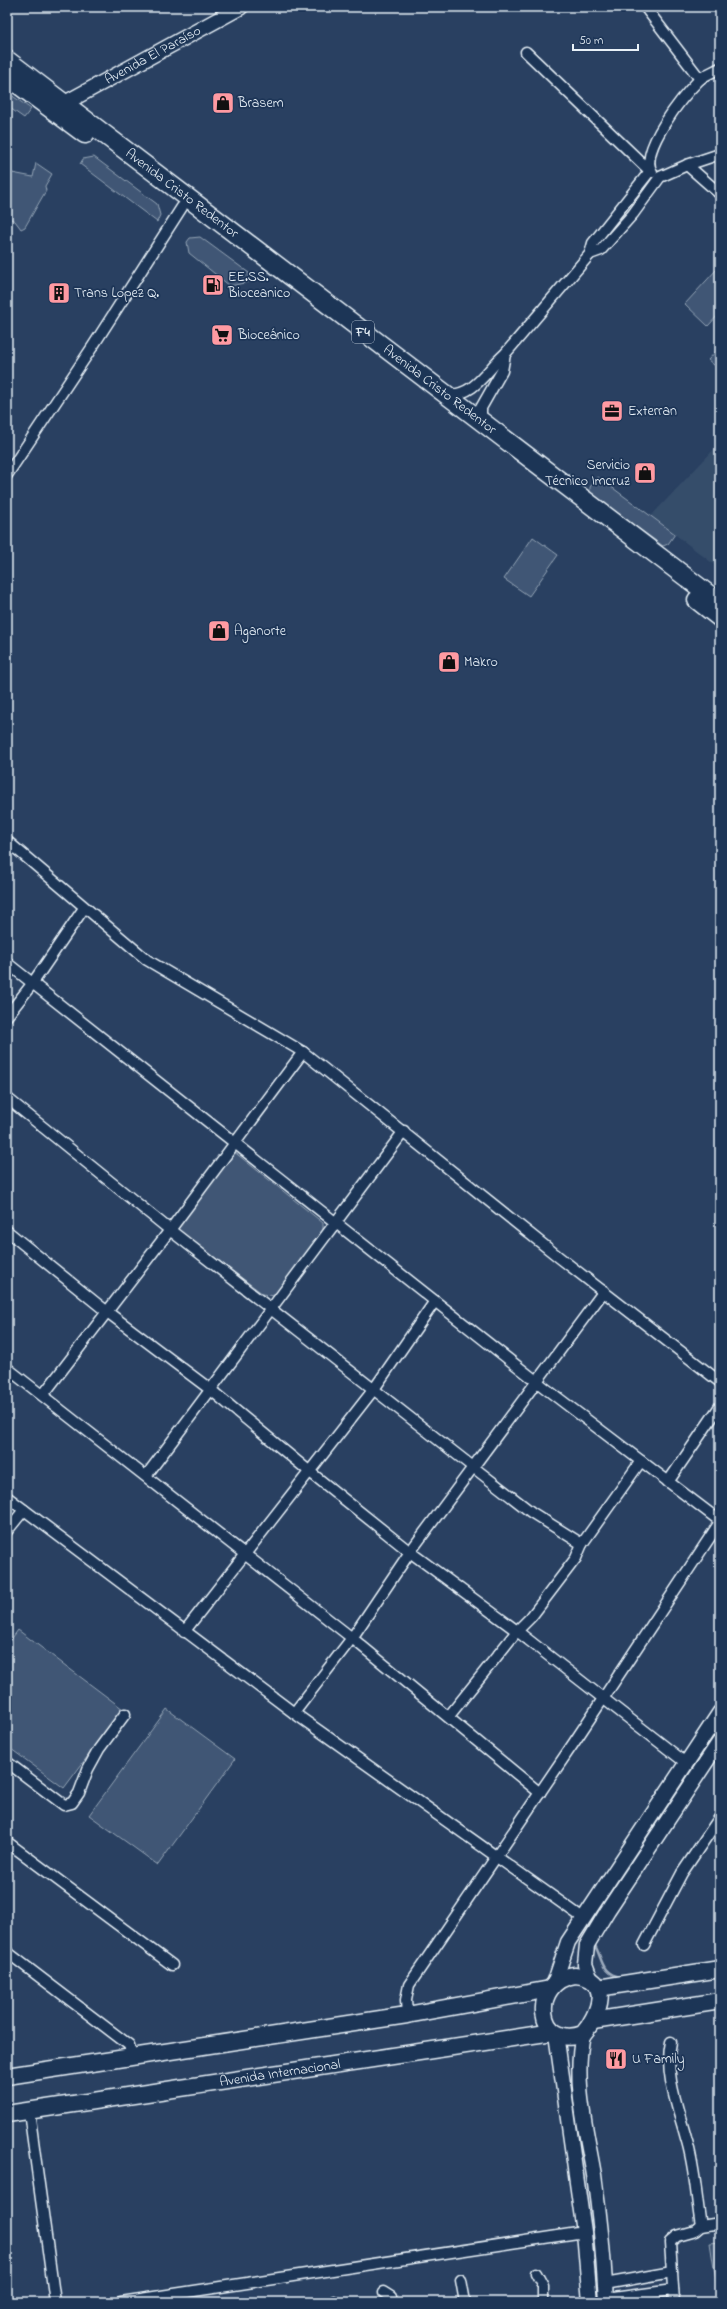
<svg xmlns="http://www.w3.org/2000/svg" width="727" height="2309" font-family="'Indie Flower',sans-serif">
<style>
.built{fill:#364d6b}
.green{fill:#415774;stroke:#94a4b6}
.lines{fill:none;stroke-linecap:round;stroke-linejoin:round}
.stream{stroke:#9dabbd;stroke-width:2.5}
.street-casing{stroke:#e8f1f8;stroke-width:13}
.secondary-casing{stroke:#e8f1f8;stroke-width:17}
.primary-casing{stroke:#e8f1f8;stroke-width:19}
.highway-casing{stroke:#e8f1f8;stroke-width:21}
.street{stroke:#1d3557;stroke-width:10}
.secondary{stroke:#1d3557;stroke-width:14}
.primary{stroke:#1d3557;stroke-width:16}
.highway{stroke:#1d3557;stroke-width:18}
.labels{text-anchor:middle;dominant-baseline:central;stroke-width:3.5;stroke-linejoin:round;paint-order:stroke}
.shield{fill:#1d3557;stroke:#abb9c8;stroke-width:1}
.shield-label{font-size:13px;font-weight:bold;fill:#e8f1f8}
.street-label{font-size:14px;fill:#e8f1f8;stroke:#1d3557}
.poi-label{font-size:14px;fill:#e8f1f8;stroke:#1d3557;text-anchor:start}
</style>
<rect width="100%" height="100%" fill="#294061"/>
<filter id="ink" filterUnits="userSpaceOnUse"><feTurbulence type="fractalNoise" baseFrequency=".025" numOctaves="2"/><feDisplacementMap in="SourceGraphic" scale="8" xChannelSelector="R" yChannelSelector="G"/><feConvolveMatrix kernelMatrix="1 2 1 2 8 2 1 2 1" color-interpolation-filters="sRGB"/></filter>
<g filter="url(#ink)">
<!-- built -->
<polygon class="built" points="720,443 720,569 651,516"/>
<!-- green -->
<g class="green">
<polygon points="7,92 31,109 24,118 7,106"/>
<polygon points="94,157 157,204 160,215 157,222 80,164 83,159"/>
<polygon points="36,163 52,174 45,186 46,191 44,194 25,227 21,229 15,221 7,217 7,172 33,177"/>
<polygon points="200,237 249,273 249,282 230,286 189,253 187,242 190,238"/>
<polygon points="717,269 720,272 720,313 708,326 685,304"/>
<polygon points="720,347 720,370 708,360"/>
<polygon points="598,477 675,534 668,544 663,546 590,493 590,487"/>
<polygon points="533,537 558,555 529,596 504,579"/>
<polygon points="233,1151 323,1223 323,1232 274,1296 263,1294 176,1228"/>
<polygon points="18,1630 123,1709 64,1788 7,1746 7,1645"/>
<polygon points="167,1709 235,1759 158,1865 89,1815"/>
<polygon points="720,2242 720,2287 717,2287 710,2243"/>
</g>
<g class="lines">
<!-- stream -->
<path class="stream" d="M594,1944C603,1958 600,1974 621,1977"/>
<!-- street casing -->
<g class="street-casing">
<g id="street">
<polyline points="645,7 700,79"/>
<polyline points="687,165 720,194"/>
<path d="M652,172C638,151 684,95 699,80C704,75 713,72 720,68"/>
<polyline points="590,254 601,250 633,214 660,177 687,165 720,154"/>
<path d="M448,395C476,395 486,370 505,354L590,254L593,243L650,171L526,52"/>
<polyline points="481,422 481,408 502,371 505,354"/>
<polyline points="7,475 93,346 182,207"/>
<polyline points="7,841 147,960 303,1052 560,1258 720,1382"/>
<polyline points="7,963 545,1388 720,1521"/>
<polyline points="7,1016 32,984 84,908"/>
<polyline points="7,1098 170,1230 473,1467 531,1512 582,1544"/>
<polyline points="7,1231 106,1311 211,1390 310,1472 410,1552 517,1631 686,1763"/>
<polyline points="7,1368 352,1638 540,1793"/>
<polyline points="43,1395 170,1230 303,1052"/>
<polyline points="146,1476 404,1131"/>
<polyline points="668,1482 720,1406"/>
<polyline points="7,1497 294,1713 352,1638 410,1552 604,1291"/>
<polyline points="7,1531 24,1510"/>
<polyline points="184,1632 374,1389 435,1301"/>
<polyline points="294,1713 583,1918"/>
<polyline points="449,1716 517,1631 531,1617 576,1558 582,1544 641,1461"/>
<polyline points="7,1762 64,1805 72,1803 79,1793 88,1769 99,1749 125,1714"/>
<polyline points="7,1842 172,1965"/>
<polyline points="644,1945 682,1873 720,1817"/>
<polyline points="7,1952 129,2045 132,2056"/>
<polyline points="407,2015 406,2000 409,1985 573,1744 720,1522"/>
<path d="M671,2042C664,2073 678,2108 686,2138C695,2166 696,2197 701,2226"/>
<polyline points="29,2111 55,2302"/>
<polyline points="536,2273 543,2286 543,2302"/>
<polyline points="461,2280 465,2302"/>
<polyline points="605,2284 672,2272"/>
<polyline points="383,2292 391,2297 392,2302"/>
<polyline points="606,2299 673,2290"/>
<polyline points="121,2302 584,2232"/>
<polyline points="334,2302 334,2301"/>
<polyline points="674,2302 670,2242 677,2236 695,2231 701,2226 720,2223"/>
</g>
</g>
<!-- secondary casing -->
<g class="secondary-casing">
<g id="secondary">
<path id="s1" d="M65,103L241,7"/>
<polyline points="591,1980 585,1964 587,1945 608,1910 720,1741"/>
<polyline points="554,1984 568,1942 720,1712"/>
<polyline points="556,2034 584,2232 590,2302"/>
<path d="M583,2034C573,2082 586,2128 594,2175C600,2217 604,2260 606,2302"/>
</g>
</g>
<!-- primary casing -->
<g class="primary-casing">
<g id="primary">
<path d="M575,1975C614,1978 599,2015 583,2034C536,2051 529,1981 575,1975Z"/>
<polyline points="598,1988 720,1969"/>
<polyline points="593,2021 720,2001"/>
<polyline points="7,2076 407,2015 550,1989"/>
<path id="s2" d="M7,2114L553,2032"/>
</g>
</g>
<!-- highway casing -->
<g class="highway-casing">
<g id="highway">
<path id="s3" d="M7,60L720,603"/>
<polyline points="7,76 85,134"/>
<polyline points="697,600 720,618"/>
</g>
</g>
<!-- street -->
<use href="#street" class="street"/>
<!-- secondary -->
<use href="#secondary" class="secondary"/>
<!-- primary -->
<use href="#primary" class="primary"/>
<!-- highway -->
<use href="#highway" class="highway"/>
</g>
</g>
<!-- icons -->
<defs>
<g id="shop-square" transform="scale(1.15)"><rect x="-9" y="-9" width="18" height="18" rx="4" fill="#ff9aa2" stroke="#1d3557"/><path d="M-5-2.5h2.3a2.7 3.5 0 0 1 5.4 0H5L5.5 6h-11ZM-1.5-2.5h3a1.5 2.3 0 0 0-3 0Z" fill="#111"/></g>
<g id="fuel-square" transform="scale(1.15)"><rect x="-9" y="-9" width="18" height="18" rx="4" fill="#ff9aa2" stroke="#1d3557"/><path d="M-5.5-6h7V0h2V4h1.3V-2.5L3-4.5l.8-.8L6-3V5H2.5V1h-1V6h-7ZM-4.2-4.7v3.2H.2V-4.7Z" fill="#111"/></g>
<g id="building-square" transform="scale(1.15)"><rect x="-9" y="-9" width="18" height="18" rx="4" fill="#ff9aa2" stroke="#1d3557"/><path d="M-4-6H4V6H1V3H-1V6H-4ZM-2.5-4.3h1.7v1.8h-1.7ZM.8-4.3h1.7v1.8H.8ZM-2.5-1h1.7V.8h-1.7ZM.8-1h1.7V.8H.8Z" fill="#111"/></g>
<g id="supermarket-square" transform="scale(1.15)"><rect x="-9" y="-9" width="18" height="18" rx="4" fill="#ff9aa2" stroke="#1d3557"/><path d="M-6-5.5h2.5l.6 2H6L4.5 2H-2.5L-4.4-4H-6ZM-1.5 3.2a1.3 1.3 0 1 0 .1 0ZM3 3.2a1.3 1.3 0 1 0 .1 0Z" fill="#111"/></g>
<g id="office-square" transform="scale(1.15)"><rect x="-9" y="-9" width="18" height="18" rx="4" fill="#ff9aa2" stroke="#1d3557"/><path d="M-6-3h4V-5.5h4V-3h4V5H-6ZM-1-4.5V-3h2v-1.5ZM-6 0V1H6V0Z" fill="#111"/></g>
<g id="restaurant-square" transform="scale(1.15)"><rect x="-9" y="-9" width="18" height="18" rx="4" fill="#ff9aa2" stroke="#1d3557"/><path d="M-5-6h1v4h1v-4h1v4h1v-4h1v5L-1.5 .5V6h-2V.5L-5-1ZM5-6V6H3V1.5H1.5Q1.5-4 5-6Z" fill="#111"/></g>
</defs>
<g fill-rule="evenodd">
<use href="#shop-square" x="223" y="103"/>
<use href="#fuel-square" x="213" y="285"/>
<use href="#building-square" x="59" y="293"/>
<use href="#supermarket-square" x="222" y="335"/>
<use href="#office-square" x="612" y="411"/>
<use href="#shop-square" x="645" y="473"/>
<use href="#shop-square" x="219" y="631"/>
<use href="#shop-square" x="449" y="662"/>
<use href="#restaurant-square" x="616" y="2059"/>
</g>
<g class="labels">
<!-- shield labels -->
<rect class="shield" x="352" y="321" width="22" height="22" rx="3"/>
<g class="shield-label">
<text x="363" y="332">F4</text>
</g>
<!-- street labels -->
<g class="street-label">
<text stroke="none"><textPath href="#s1" startOffset="100">Avenida El Paraíso</textPath></text>
<text stroke="none"><textPath href="#s3" startOffset="220">Avenida Cristo Redentor</textPath></text>
<text stroke="none"><textPath href="#s3" startOffset="544">Avenida Cristo Redentor</textPath></text>
<text stroke="none"><textPath href="#s2" startOffset="276">Avenida Internacional</textPath></text>
</g>
<!-- poi labels -->
<g class="poi-label">
<text x="238" y="103">Brasem</text>
<text x="228" y="277">EE.SS.<tspan x="228" dy="16">Bioceanico</tspan></text>
<text x="74" y="293">Trans Lopez Q.</text>
<text x="238" y="335">Bioceánico</text>
<text x="628" y="411">Exterran</text>
<text x="630" y="465" text-anchor="end">Servicio<tspan x="630" dy="16">Técnico Imcruz</tspan></text>
<text x="234" y="631">Aganorte</text>
<text x="464" y="662">Makro</text>
<text x="632" y="2059">U Family</text>
</g>
</g>
<!-- margin -->
<rect width="727" height="2309" fill="none" stroke="#1d3557" stroke-width="24"/>
<rect x="12" y="12" width="703" height="2285" fill="none" stroke="#e8f1f8" stroke-width="1.5" filter="url(#ink)"/>
<!-- scale -->
<path d="M573 44v6h65v-6" fill="none" stroke="#e8f1f8" stroke-width="2"/>
<text x="579" y="44" font-size="12" fill="#e8f1f8" stroke="#1d3557" stroke-width="3" paint-order="stroke">50 m</text>
</svg>
